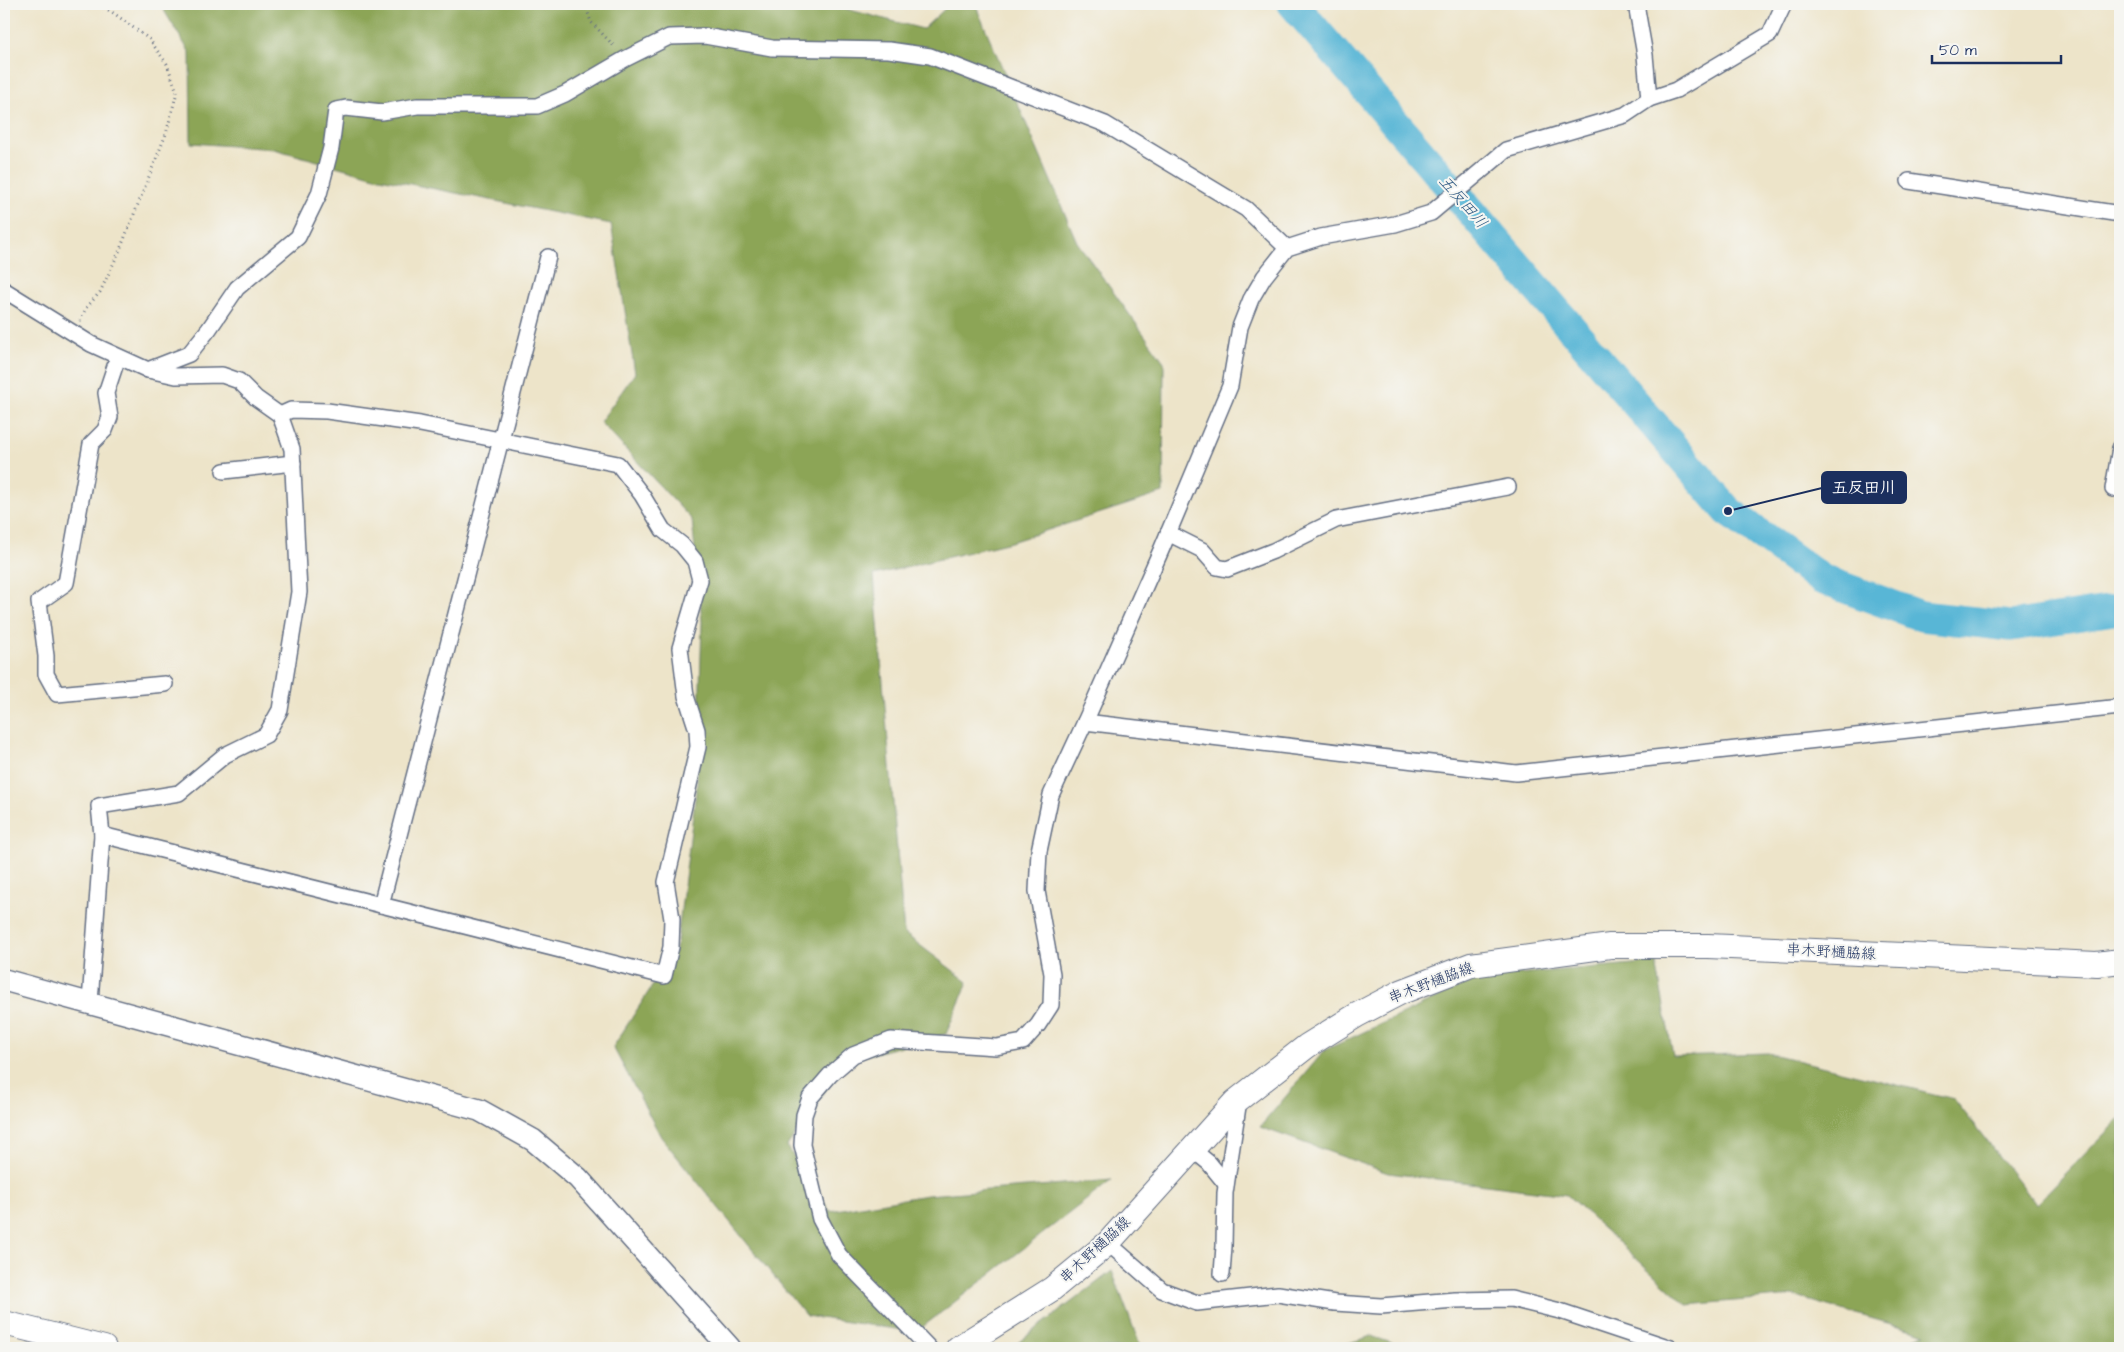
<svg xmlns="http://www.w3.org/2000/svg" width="2124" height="1352" font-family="'Architects Daughter','Klee One',sans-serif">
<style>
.forest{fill:#8ca556;stroke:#546a5a}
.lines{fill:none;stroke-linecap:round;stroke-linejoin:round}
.river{stroke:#58b6d6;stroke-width:31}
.street-casing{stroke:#646e83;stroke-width:18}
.secondary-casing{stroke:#646e83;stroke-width:24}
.primary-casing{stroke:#646e83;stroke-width:26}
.path{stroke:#646e83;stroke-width:3;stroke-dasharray:1 4;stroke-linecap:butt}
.street{stroke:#fff;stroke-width:15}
.secondary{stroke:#fff;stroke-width:21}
.primary{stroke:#fff;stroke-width:24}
.labels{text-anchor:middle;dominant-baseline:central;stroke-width:4;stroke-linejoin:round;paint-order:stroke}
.street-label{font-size:15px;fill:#1b2f5e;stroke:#f6f6f2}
.water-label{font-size:16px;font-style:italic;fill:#2d5882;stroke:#f6f6f2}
.leader{fill:none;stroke:#1b2f5e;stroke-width:2}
.callout-dot{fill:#1b2f5e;stroke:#f6f6f2;stroke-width:2}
.callout{fill:#1b2f5e;stroke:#1b2f5e;stroke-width:2}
.callout-label{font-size:16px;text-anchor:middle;font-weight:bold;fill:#fff}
</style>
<rect width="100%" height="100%" fill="#f6f6f2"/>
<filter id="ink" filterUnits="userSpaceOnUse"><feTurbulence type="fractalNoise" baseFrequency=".02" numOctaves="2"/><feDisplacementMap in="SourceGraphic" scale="10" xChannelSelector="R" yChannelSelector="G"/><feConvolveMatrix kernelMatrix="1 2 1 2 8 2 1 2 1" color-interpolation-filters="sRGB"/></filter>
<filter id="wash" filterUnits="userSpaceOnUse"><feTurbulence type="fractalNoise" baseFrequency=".0096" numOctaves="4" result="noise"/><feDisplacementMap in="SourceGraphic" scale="20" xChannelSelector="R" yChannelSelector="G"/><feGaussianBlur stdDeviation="1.12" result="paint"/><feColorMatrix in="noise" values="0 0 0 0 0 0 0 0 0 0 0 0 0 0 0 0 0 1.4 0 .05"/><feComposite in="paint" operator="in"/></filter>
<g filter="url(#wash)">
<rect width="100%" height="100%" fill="#ede4c9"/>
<!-- forest -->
<g class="forest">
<polygon points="160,4 827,4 923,29 950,4 975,4 1077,242 1164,362 1163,493 1011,542 874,575 904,933 968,982 946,1034 846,1061 787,1146 830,1211 927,1195 1112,1180 916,1332 806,1316 661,1137 613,1047 676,949 697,783 702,622 692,520 600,422 635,373 611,224 375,177 274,149 191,143 190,53"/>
<polygon points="1656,962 1673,1056 1768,1053 1954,1099 2036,1204 2120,1118 2120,1348 1883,1348 1926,1334 1793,1296 1687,1305 1567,1195 1388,1173 1260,1127 1325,1050 1482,977"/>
<polygon points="1112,1271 1141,1348 1011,1348"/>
<polygon points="1371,1336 1407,1348 1333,1348"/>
</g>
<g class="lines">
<!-- river -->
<polyline class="river" points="1293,4 1728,511 1821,579 1921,616 2011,626 2120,609"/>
</g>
</g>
<g filter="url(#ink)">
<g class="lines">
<!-- street casing -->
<g class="street-casing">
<g id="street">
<polyline points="1636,4 1645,55 1649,99"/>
<polyline points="1909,181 2120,214"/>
<polyline points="4,290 91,344 148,370 176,376 222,375 239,381 256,398 280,415 292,449 299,592 280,710 266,735 225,755 179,793 99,806 102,835 90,1002"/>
<polyline points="118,357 106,393 110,417 105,430 91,444 66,583 39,602 46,656 46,674 57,694 165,684"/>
<polyline points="148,370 189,354 209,329 237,288 298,237 319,194 331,148 336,110 346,108 382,112 417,106 537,106 565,94 625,59 669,37 705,36 772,48 889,50 930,56 1105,124 1246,209 1287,248"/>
<polyline points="224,471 293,463"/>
<polyline points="2113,489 2120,448"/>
<polyline points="1168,533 1202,550 1217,567 1227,569 1273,551 1336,520 1508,487"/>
<polyline points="1085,722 1516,773 2120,707"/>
<polyline points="102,835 664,976 671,947 672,919 666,882 698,747 697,730 686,696 680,648 700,580 695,561 682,545 663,530 642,495 618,464 420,424 327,411 291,410 280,415"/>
<polyline points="381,905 548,257"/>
<polyline points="1193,1150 1209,1163 1226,1184"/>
<polyline points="1108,1243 1162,1290 1197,1303 1278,1294 1335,1303 1381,1306 1455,1300 1511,1299 1560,1311 1671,1348"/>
<polyline points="1222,1274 1224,1246 1225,1193 1239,1100"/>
<polyline points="929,1348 839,1255 820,1219 802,1145 804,1115 810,1098 830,1075 853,1055 891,1040 996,1047 1023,1042 1038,1025 1051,1005 1052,974 1037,891 1039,851 1051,795 1085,722 1162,548 1230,386 1240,327 1251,299 1264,277 1287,248 1321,237 1395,224 1431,213 1506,150 1625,115 1649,99 1676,90 1770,34 1784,4"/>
</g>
</g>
<!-- secondary casing -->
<g class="secondary-casing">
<polyline id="secondary" points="4,980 479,1110 533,1140 578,1178 730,1348"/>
</g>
<!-- primary casing -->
<g class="primary-casing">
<g id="primary">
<polyline points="4,1323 104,1348"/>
<polyline points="958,1348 1052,1289 1108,1243 1235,1102 1307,1046 1357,1015 1401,992 1471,965 1610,946 1708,946 2097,964 2120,961"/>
</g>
</g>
<!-- path -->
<g class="path">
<polyline points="585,4 591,22 615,47"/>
<polyline points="80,321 86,308 100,292 119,252 166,134 177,92 167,64 149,39 112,12 98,4"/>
</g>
<!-- street -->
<use href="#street" class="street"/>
<!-- secondary -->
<use href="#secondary" class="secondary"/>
<!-- primary -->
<use href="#primary" class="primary"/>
</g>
</g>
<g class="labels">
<!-- street labels -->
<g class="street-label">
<text transform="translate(1831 952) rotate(3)">串木野樋脇線</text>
<text transform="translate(1431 983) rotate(-21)">串木野樋脇線</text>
<text transform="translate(1095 1250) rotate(-43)">串木野樋脇線</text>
</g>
<!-- water labels -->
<g class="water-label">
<text transform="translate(1463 202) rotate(49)">五反田川</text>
</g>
</g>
<!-- callouts -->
<path class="leader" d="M1728 511L1822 488"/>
<circle class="callout-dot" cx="1728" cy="511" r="5"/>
<rect class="callout" x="1822" y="472" width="84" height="31" rx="5"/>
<g class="callout-label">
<text x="1864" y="493">五反田川</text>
</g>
<!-- margin -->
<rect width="2124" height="1352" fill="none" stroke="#f6f6f2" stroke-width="20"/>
<!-- scale -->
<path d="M1932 55v8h129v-8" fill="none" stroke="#1b2f5e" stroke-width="2.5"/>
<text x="1939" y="55" font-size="15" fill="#1b2f5e" stroke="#f6f6f2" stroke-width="4" paint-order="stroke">50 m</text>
</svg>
